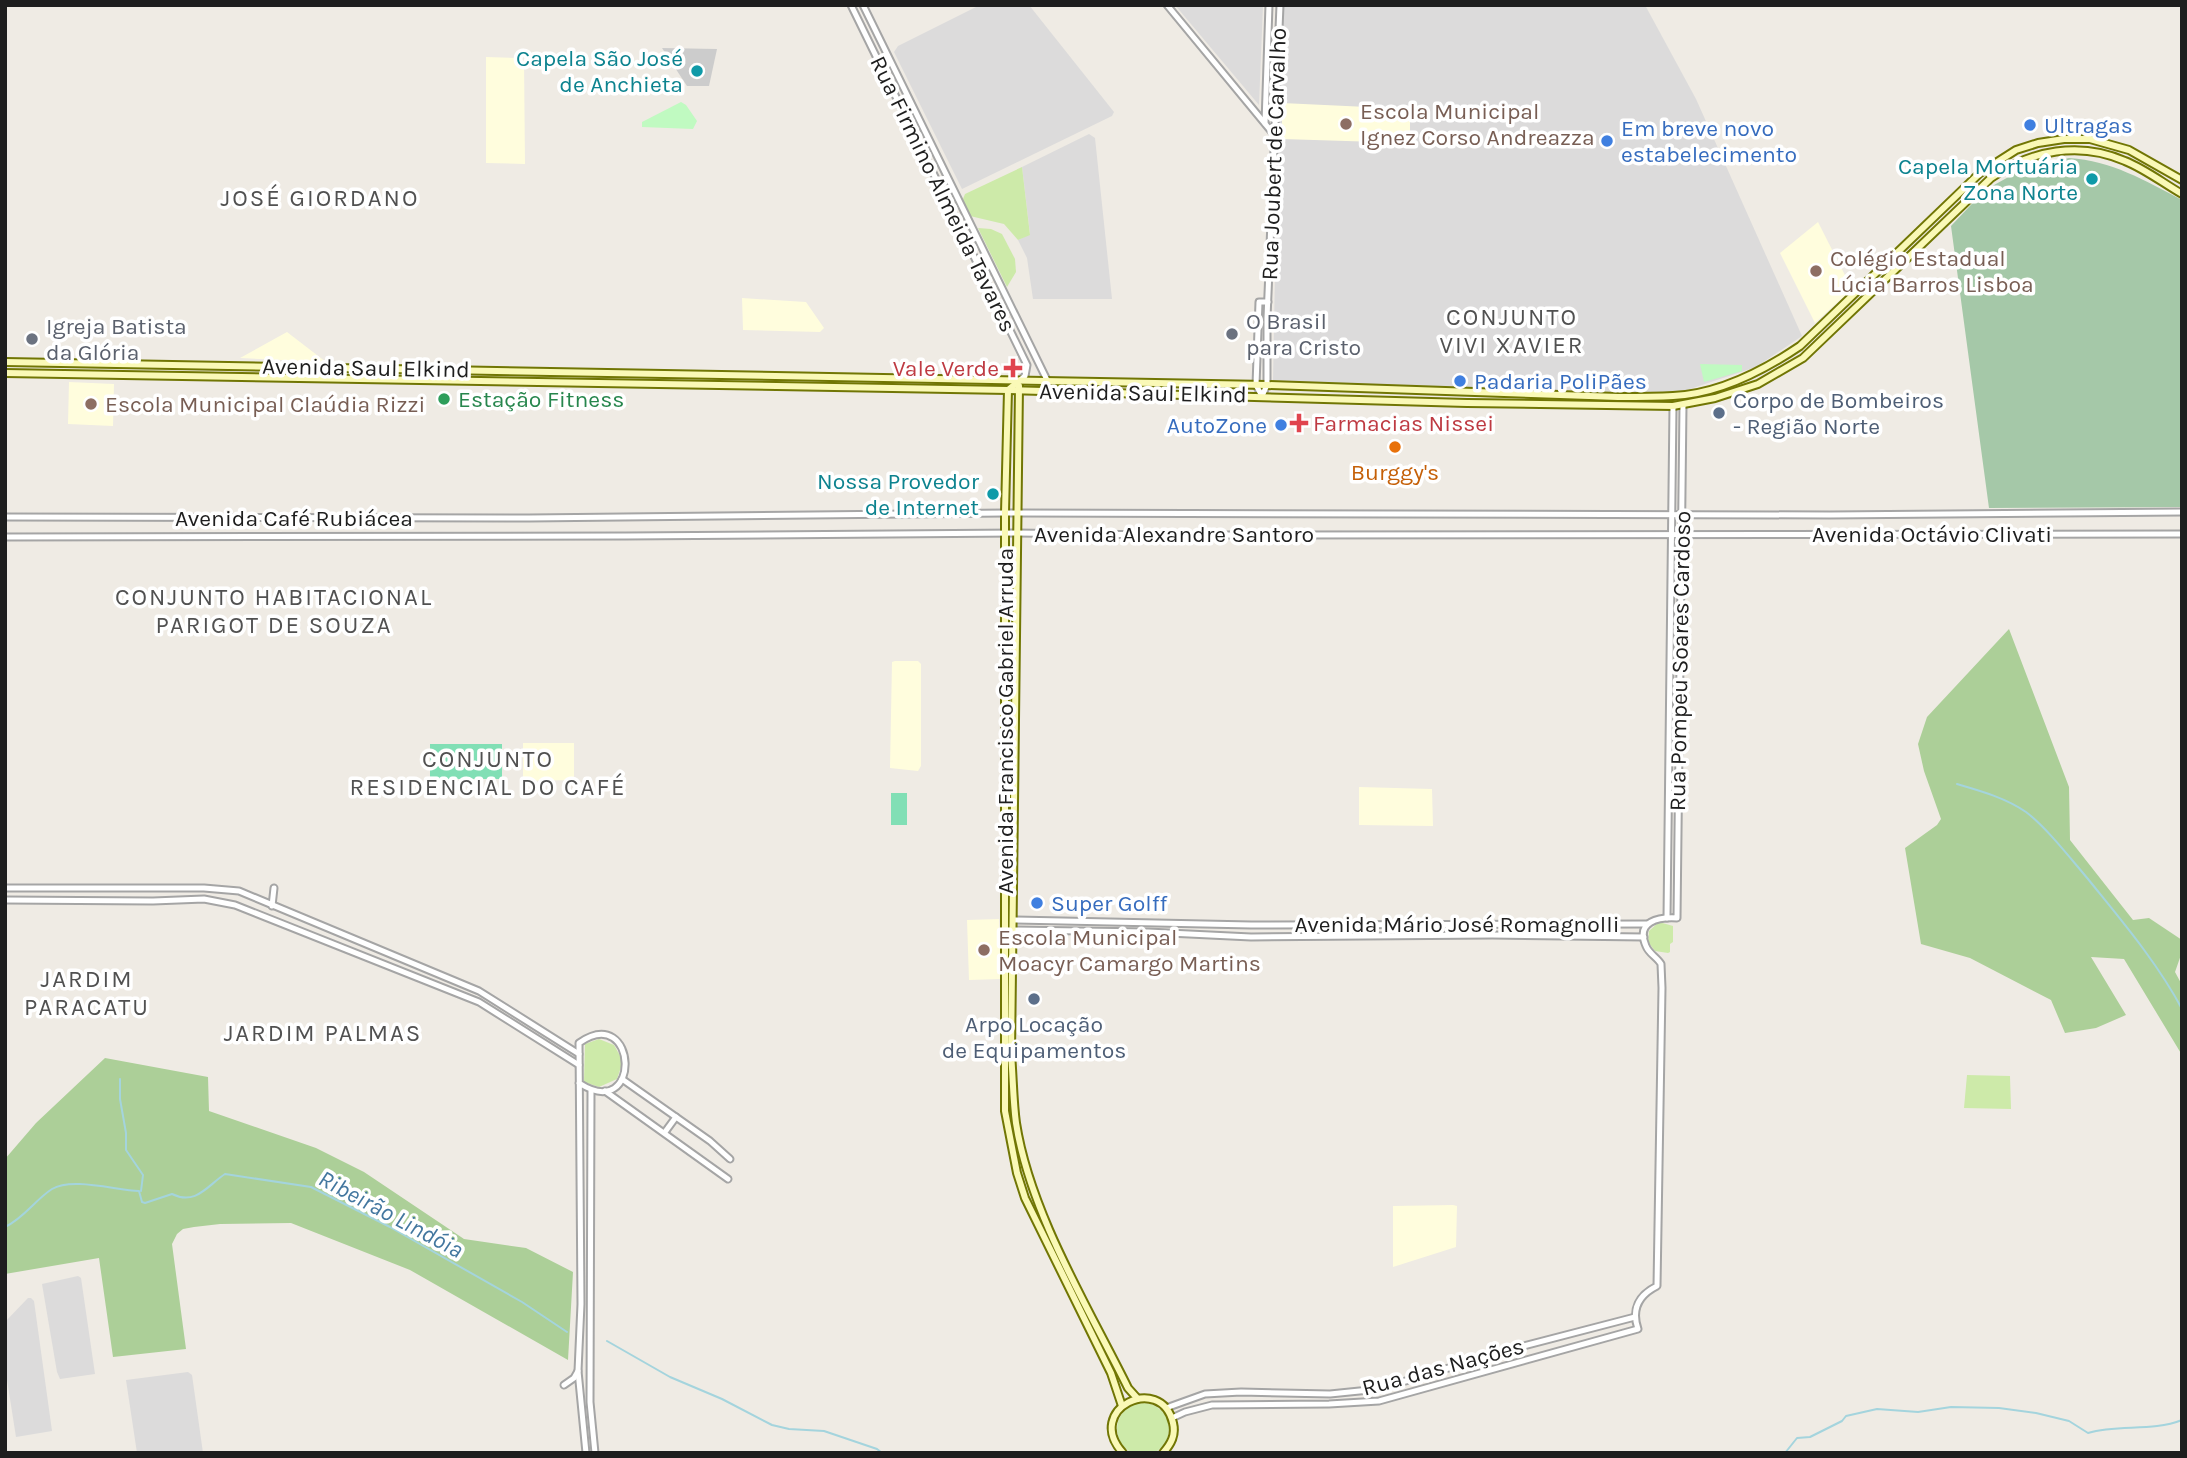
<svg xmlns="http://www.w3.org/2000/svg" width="2187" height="1458" font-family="Karla,sans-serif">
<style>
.residential{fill:#dcdbdb}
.education{fill:#fffddd}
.religious{fill:#ccc}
.grass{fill:#cdeaa9}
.forest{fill:#accf98}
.cemetery{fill:#a5c8a8}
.park{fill:#c0fac1}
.pitch{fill:#81dfb5}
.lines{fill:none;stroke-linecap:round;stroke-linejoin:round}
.stream{stroke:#a4d4dd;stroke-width:2}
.tertiary-casing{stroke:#a5a5a5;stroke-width:9}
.secondary-casing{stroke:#717604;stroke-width:10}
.tertiary{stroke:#fff;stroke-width:5}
.secondary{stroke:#faf9b7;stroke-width:6}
.culture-dot{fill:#0f9aa8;stroke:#fff;stroke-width:2.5}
.education-dot{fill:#8d6e63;stroke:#fff;stroke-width:2.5}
.shop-dot{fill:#3f7fe0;stroke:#fff;stroke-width:2.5}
.worship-dot{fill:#6b7280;stroke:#fff;stroke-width:2.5}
.health-dot{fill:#e0444e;stroke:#fff;stroke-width:2.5}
.leisure-dot{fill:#2e9e5b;stroke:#fff;stroke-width:2.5}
.service-dot{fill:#5c6f8a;stroke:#fff;stroke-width:2.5}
.food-dot{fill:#e8710a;stroke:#fff;stroke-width:2.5}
.labels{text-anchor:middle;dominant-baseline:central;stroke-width:7;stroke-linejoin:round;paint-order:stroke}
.culture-label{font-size:23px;fill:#0d838f;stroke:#fff;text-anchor:end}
.education-label{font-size:23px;fill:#785e54;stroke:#fff;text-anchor:start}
.shop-label{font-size:23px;fill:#366cbe;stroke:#fff;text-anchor:start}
.street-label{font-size:23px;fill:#1e1e1e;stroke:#fff}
.worship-label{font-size:23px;fill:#5b616d;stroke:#fff;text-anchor:start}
.health-label{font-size:23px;fill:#be3a42;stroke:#fff;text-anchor:end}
.leisure-label{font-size:23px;fill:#27864d;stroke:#fff;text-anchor:start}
.service-label{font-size:23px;fill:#4e5e75;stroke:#fff;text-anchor:start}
.food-label{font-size:23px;fill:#c56008;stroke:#fff}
.neighbourhood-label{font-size:24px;letter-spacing:2px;fill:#515151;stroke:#fff}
.water-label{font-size:24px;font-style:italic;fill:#43779f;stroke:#fff}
</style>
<rect width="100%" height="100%" fill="#efebe4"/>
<!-- residential -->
<g class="residential">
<polygon points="980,5 1029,5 1114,112 1112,116 962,189 894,52 898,46"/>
<polygon points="1175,5 1263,5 1259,105"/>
<polygon points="1280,5 1645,5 1696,99 1802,336 1756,367 1675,394 1273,381"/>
<polygon points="1089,134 1095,138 1112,299 1033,299 1027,258 1018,240 1030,234 1022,167"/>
<polygon points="78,1276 81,1278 95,1374 60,1379 57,1372 42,1284"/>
<polygon points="28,1298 31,1298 34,1301 52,1431 16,1437 5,1367 5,1322"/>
<polygon points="188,1372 192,1375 203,1453 137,1453 126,1380"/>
</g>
<!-- education -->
<g class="education">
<polygon points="486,57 517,58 524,61 525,164 486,163"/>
<polygon points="1282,103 1410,109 1410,143 1282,139"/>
<polygon points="1818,222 1852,289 1815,323 1780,253"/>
<polygon points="742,298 806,302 824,328 820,332 743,330"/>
<polygon points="287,332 326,362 240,358"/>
<polygon points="69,382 114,384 113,426 68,424"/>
<polygon points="895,661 918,661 921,664 921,766 918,771 890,768 892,662"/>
<polygon points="523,743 574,743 574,780 523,781"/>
<polygon points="1359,787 1432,789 1433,826 1359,825"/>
<polygon points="999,919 1001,979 969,980 967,920"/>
<polygon points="1453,1205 1457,1206 1456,1247 1393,1267 1393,1206"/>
</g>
<!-- religious -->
<polygon class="religious" points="662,48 717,49 709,86 687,86"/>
<!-- grass -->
<g class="grass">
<polygon points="1022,167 1030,235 1018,240 1004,224 970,216 963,199 965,194"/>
<polygon points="978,228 991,229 1002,234 1015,259 1016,272 1007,287"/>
<polygon points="1659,922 1673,926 1673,942 1670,944 1670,952 1668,953 1655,951 1648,942 1649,931"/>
<polygon points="599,1039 614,1045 623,1061 617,1079 599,1087 584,1082 585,1044"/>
<polygon points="1967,1075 2010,1076 2011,1109 1964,1108"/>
<circle cx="1143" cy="1429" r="26"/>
</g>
<!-- forest -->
<g class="forest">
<polygon points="2009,629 2069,787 2070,840 2133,920 2149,918 2182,940 2182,952 2175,972 2182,985 2182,1055 2124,959 2091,957 2126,1015 2096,1028 2065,1033 2051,1000 1970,958 1921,944 1905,848 1937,825 1941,819 1924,771 1918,744 1927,717"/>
<polygon points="105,1058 208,1077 209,1111 316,1148 364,1172 464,1239 526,1248 573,1272 568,1360 410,1270 291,1223 220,1224 194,1227 183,1229 177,1234 172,1244 186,1349 113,1357 99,1258 5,1274 5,1159 36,1123"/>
</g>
<!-- cemetery -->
<path class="cemetery" d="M2069,158C2112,161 2144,180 2182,200V507L1989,508L1951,226L1985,190L2023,169Z"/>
<!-- park -->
<g class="park">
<polygon points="681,102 686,105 697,121 693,129 642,127 642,122"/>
<polygon points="1700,364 1742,365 1742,371 1704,382"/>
</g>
<!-- pitch -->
<g class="pitch">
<rect x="430" y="744" width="72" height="35"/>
<rect x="891" y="793" width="16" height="32"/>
</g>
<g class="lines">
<!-- stream -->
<g class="stream">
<path d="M1957,784C1981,791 2006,798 2026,812C2047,828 2071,859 2088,879C2121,920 2157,962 2182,1009"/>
<polyline points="120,1079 120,1099 126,1133 126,1150 143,1175 141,1191"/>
<path d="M5,1227C24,1218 35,1200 52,1189C72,1177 115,1190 139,1191L142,1202L145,1203L172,1194C196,1206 208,1185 225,1174L311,1187L390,1227L522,1302L567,1332"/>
<polyline points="607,1341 670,1377 722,1399 772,1425 789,1429 824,1431 877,1449 882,1453"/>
<path d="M1785,1453L1797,1438L1810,1437L1842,1421L1846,1416L1877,1409L1918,1412L1951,1407L1999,1408L2036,1413L2069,1421L2088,1433C2119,1424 2152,1432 2182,1420"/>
</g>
<!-- tertiary casing -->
<g class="tertiary-casing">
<g id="tertiary">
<polyline points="851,5 1027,365 1025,376 1019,381"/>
<polyline points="863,5 1048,382"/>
<polyline points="1167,5 1276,137"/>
<polyline points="1265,123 1269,5"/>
<polyline points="1262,396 1267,385 1267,318 1280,5"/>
<polyline points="1262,396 1256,385 1259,302 1268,302"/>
<polyline points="5,517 529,518 1005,513 1830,515 2182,512"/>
<polyline points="5,537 626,536 1017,533 1156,535 2182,534"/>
<polyline points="5,888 204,888 239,891 479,991 579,1054"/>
<polyline points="5,900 153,901 204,899 235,905 479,1002 579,1065"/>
<polyline points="272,906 274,888"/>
<polyline points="1667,918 1673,406"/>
<polyline points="1013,920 1251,925 1648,924"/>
<polyline points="1013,930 1148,932 1251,937 1492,935 1644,937"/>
<polyline points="622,1079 710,1141 730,1159"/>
<path d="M579,1083C643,1124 638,1002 579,1043L581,1304L578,1371L586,1453"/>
<polyline points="591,1091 590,1402 595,1453"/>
<polyline points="605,1091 728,1179"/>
<polyline points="665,1132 676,1117"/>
<polyline points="564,1385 574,1378 578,1371"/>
<polyline points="1166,1408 1205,1394 1241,1392 1330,1394 1379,1389 1508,1350 1635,1317"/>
<path d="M1172,1418L1185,1412L1212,1405L1329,1404L1379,1401L1638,1329C1631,1309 1639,1295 1657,1286L1662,988L1661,964C1657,957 1649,954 1646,946C1635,921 1659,917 1677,918L1683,405"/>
</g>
</g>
<!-- secondary casing -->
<g class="secondary-casing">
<g id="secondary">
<path d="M5,362L1267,385L1618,397C1637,397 1655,397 1673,396C1719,394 1763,371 1800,346L1980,173L2016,150L2038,143L2064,139H2090L2129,150L2182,180"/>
<path d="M5,373L1008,390L1467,403L1673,406L1715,398L1758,384L1803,358L1991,178C2031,150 2080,141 2125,161C2145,169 2163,183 2182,194"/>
<polyline points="1019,381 1008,390 1005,513 1005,1111 1017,1173 1025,1198 1111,1373 1122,1406"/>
<path d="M1019,386L1011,1054C1013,1077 1013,1101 1016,1123C1030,1213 1088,1307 1128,1388L1137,1398"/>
<path d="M1123,1453C1083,1409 1161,1372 1173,1423C1176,1435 1171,1444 1163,1453"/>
</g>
</g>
<!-- tertiary -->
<use href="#tertiary" class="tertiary"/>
<!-- secondary -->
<use href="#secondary" class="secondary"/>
</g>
<!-- markers -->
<g class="culture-dot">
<circle cx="697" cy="71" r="7"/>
<circle cx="2092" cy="179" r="7"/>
<circle cx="993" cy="494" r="7"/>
</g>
<g class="education-dot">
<circle cx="1346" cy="124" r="7"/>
<circle cx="1816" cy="271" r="7"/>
<circle cx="91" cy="404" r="7"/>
<circle cx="984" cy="950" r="7"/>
</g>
<g class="shop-dot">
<circle cx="2030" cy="125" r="7"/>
<circle cx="1607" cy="141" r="7"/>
<circle cx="1460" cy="381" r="7"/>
<circle cx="1281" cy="425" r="7"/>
<circle cx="1037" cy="903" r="7"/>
</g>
<g class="worship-dot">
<circle cx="1232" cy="334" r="7"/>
<circle cx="32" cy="339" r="7"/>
</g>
<g class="health-dot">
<path d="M1009.5 357.5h7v7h7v7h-7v7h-7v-7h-7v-7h7z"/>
<path d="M1295.5 412.5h7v7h7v7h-7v7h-7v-7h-7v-7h7z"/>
</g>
<circle class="leisure-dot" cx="444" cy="399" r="7"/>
<g class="service-dot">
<circle cx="1719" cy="413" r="7"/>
<circle cx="1034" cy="999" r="7"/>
</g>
<circle class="food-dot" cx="1395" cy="447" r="7"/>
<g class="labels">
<!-- culture labels -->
<g class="culture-label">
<text x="683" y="58">Capela São José<tspan x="683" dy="26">de Anchieta</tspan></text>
<text x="2078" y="166">Capela Mortuária<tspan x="2078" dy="26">Zona Norte</tspan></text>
<text x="979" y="481">Nossa Provedor<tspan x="979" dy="26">de Internet</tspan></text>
</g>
<!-- education labels -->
<g class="education-label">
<text x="1360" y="111">Escola Municipal<tspan x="1360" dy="26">Ignez Corso Andreazza</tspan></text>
<text x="1830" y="258">Colégio Estadual<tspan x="1830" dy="26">Lúcia Barros Lisboa</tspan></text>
<text x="105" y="404">Escola Municipal Claúdia Rizzi</text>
<text x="998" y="937">Escola Municipal<tspan x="998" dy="26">Moacyr Camargo Martins</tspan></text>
</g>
<!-- shop labels -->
<g class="shop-label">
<text x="2044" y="125">Ultragas</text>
<text x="1621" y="128">Em breve novo<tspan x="1621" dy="26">estabelecimento</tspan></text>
<text x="1474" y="381">Padaria PoliPães</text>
<text x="1267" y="425" text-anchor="end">AutoZone</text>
<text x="1051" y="903">Super Golff</text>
</g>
<!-- street labels -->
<g class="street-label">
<text transform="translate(1274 154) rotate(-88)">Rua Joubert de Carvalho</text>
<text transform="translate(943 194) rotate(64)">Rua Firmino Almeida Tavares</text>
<text transform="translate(366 368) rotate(1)">Avenida Saul Elkind</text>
<text transform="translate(1143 393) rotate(1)">Avenida Saul Elkind</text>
<text x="294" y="518">Avenida Café Rubiácea</text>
<text x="1174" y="534">Avenida Alexandre Santoro</text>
<text x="1932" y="534">Avenida Octávio Clivati</text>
<text transform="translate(1680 661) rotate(-89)">Rua Pompeu Soares Cardoso</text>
<text transform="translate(1005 721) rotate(-90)">Avenida Francisco Gabriel Arruda</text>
<text x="1457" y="924">Avenida Mário José Romagnolli</text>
<text transform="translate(1443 1367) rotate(-15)">Rua das Nações</text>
</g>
<!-- worship labels -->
<g class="worship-label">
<text x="1246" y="321">O Brasil<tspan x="1246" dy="26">para Cristo</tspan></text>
<text x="46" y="326">Igreja Batista<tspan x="46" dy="26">da Glória</tspan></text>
</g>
<!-- health labels -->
<g class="health-label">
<text x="999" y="368">Vale Verde</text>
<text x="1313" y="423" text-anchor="start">Farmacias Nissei</text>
</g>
<!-- leisure labels -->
<g class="leisure-label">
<text x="458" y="399">Estação Fitness</text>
</g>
<!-- service labels -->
<g class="service-label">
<text x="1733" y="400">Corpo de Bombeiros<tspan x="1733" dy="26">- Região Norte</tspan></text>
<text x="1034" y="1024" text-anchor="middle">Arpo Locação<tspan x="1034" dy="26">de Equipamentos</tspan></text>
</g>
<!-- food labels -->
<g class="food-label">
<text x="1395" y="472">Burggy's</text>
</g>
<!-- neighbourhood labels -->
<g class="neighbourhood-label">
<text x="320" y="198">JOSÉ GIORDANO</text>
<text x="1512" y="317">CONJUNTO<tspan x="1512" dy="28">VIVI XAVIER</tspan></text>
<text x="274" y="597">CONJUNTO HABITACIONAL<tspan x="274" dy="28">PARIGOT DE SOUZA</tspan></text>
<text x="488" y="759">CONJUNTO<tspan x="488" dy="28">RESIDENCIAL DO CAFÉ</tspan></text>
<text x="87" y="979">JARDIM<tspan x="87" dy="28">PARACATU</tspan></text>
<text x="323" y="1033">JARDIM PALMAS</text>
</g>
<!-- water labels -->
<g class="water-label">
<text transform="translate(391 1214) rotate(28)">Ribeirão Lindóia</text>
</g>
</g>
<!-- border -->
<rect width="2187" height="1458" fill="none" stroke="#1e1e1e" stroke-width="14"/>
</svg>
